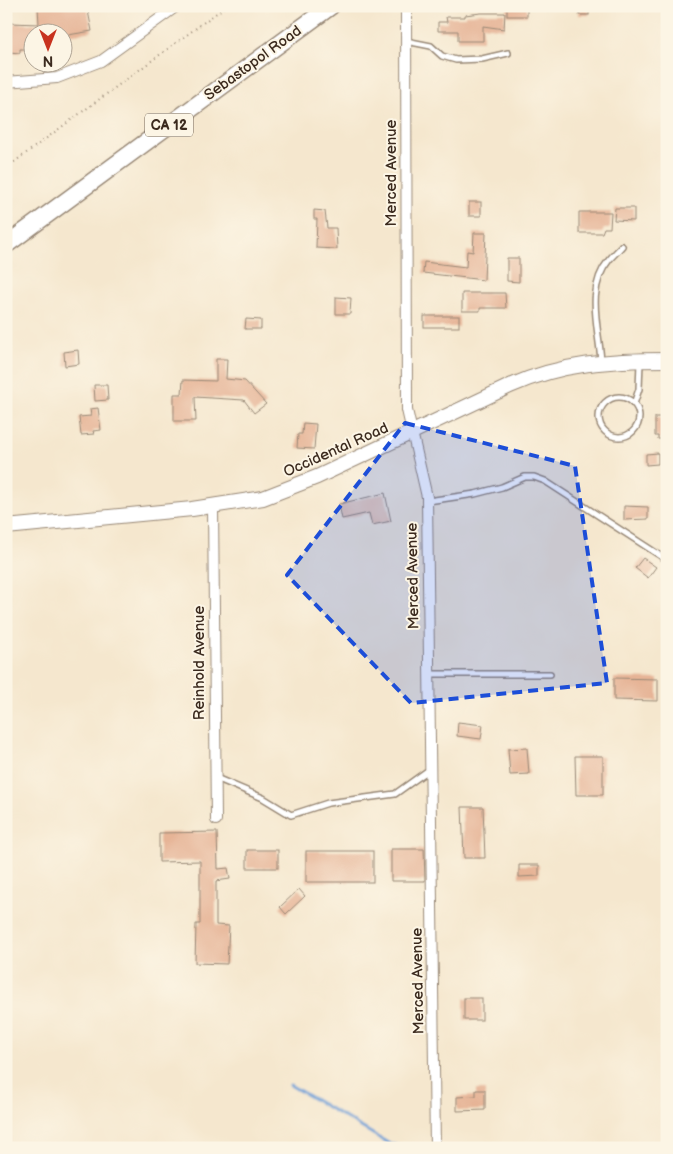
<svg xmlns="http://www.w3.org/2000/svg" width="673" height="1154" font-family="'Balsamiq Sans',sans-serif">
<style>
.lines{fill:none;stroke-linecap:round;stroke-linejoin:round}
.stream{stroke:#6a9cd5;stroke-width:3}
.building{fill:#e6b496}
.lane-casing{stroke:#988876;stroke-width:8}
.street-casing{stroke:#988876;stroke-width:12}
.secondary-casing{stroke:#988876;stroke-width:16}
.primary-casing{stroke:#988876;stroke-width:19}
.path{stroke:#988876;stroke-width:2;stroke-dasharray:1 4;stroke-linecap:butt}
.lane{stroke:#fff;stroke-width:5}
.street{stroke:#fff;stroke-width:10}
.secondary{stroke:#fff;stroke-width:14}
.primary{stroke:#fff;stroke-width:16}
.marked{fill:#1d4ed8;fill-opacity:0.2;stroke:#1d4ed8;stroke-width:4;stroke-dasharray:10 6;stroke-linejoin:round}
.labels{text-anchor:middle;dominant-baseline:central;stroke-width:4;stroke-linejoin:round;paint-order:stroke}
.shield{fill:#fcf5e5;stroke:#75675a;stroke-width:1}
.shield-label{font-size:14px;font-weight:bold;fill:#3b2a1e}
.street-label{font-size:15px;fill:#3b2a1e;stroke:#fcf5e5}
</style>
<rect width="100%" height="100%" fill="#fcf5e5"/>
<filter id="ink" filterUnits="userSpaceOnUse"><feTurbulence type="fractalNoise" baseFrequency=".02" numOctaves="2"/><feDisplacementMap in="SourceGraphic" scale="10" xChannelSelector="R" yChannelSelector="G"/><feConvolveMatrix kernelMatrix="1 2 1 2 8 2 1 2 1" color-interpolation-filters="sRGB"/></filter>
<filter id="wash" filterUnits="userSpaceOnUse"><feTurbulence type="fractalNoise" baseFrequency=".0096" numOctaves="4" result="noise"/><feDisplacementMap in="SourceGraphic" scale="20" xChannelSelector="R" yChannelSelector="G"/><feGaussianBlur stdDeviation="1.12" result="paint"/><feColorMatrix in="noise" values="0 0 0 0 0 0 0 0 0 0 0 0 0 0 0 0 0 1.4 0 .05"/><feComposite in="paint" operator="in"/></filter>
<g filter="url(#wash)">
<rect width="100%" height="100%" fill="#f5e7ce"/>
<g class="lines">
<!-- stream -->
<polyline class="stream" points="290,1085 388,1143 412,1148"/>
</g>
<g id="blocks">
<!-- building -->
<g class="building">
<polygon points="46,6 87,6 92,31 62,36 62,32 32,32 32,45 25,44 25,49 20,49 20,53 9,52 10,23 39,24 38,7"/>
<rect x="507" y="6" width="20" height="10"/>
<rect x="579" y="6" width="10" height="9"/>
<polygon points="481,13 505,13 504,29 483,26 483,41 458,41 458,31 438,31 438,22 447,22 446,17 465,17 465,15"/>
<rect x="469" y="202" width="12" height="14"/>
<polygon points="615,208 634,208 634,221 614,220"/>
<polygon points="314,210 325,211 327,228 336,228 337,249 316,248 317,219 314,219"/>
<polygon points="579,212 611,212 610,228 604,228 602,233 579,233"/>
<polygon points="474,233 486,233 484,280 423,273 424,262 466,267 467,251 473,252"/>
<polygon points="507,258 519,258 519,282 507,281"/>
<polygon points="462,293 505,293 506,308 480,308 480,311 462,311"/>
<polygon points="336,297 351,298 350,314 336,314"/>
<rect x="424" y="316" width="35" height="11"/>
<polygon points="246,319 261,320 261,329 245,329"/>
<polygon points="78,350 79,364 65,366 64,352"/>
<polygon points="216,359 227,359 226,379 245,381 266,404 254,413 244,400 195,397 196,421 174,421 174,394 182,394 183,380 216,381"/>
<polygon points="94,385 107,385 108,400 95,401"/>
<polygon points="98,408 101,430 93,431 94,434 81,435 79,417 91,416 90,409"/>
<polygon points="655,417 667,417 667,439 658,439 658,436 655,436"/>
<polygon points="303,423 316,424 314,449 297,448 298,434 302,434"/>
<polygon points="658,453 658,464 646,465 646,454"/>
<polygon points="385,493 391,521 372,525 369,513 342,519 339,504"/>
<polygon points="624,506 648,507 648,519 624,520"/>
<polygon points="643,558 656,567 648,578 635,568"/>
<polygon points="614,678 658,679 658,701 614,700"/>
<polygon points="458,722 483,725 481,739 457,736"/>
<polygon points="527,748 529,774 510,775 508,749"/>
<polygon points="575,756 603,756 603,795 576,795"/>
<polygon points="462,807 483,807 485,858 464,858"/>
<polygon points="217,832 218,869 228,868 230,879 216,881 216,925 229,926 227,964 195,963 196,924 200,924 200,861 159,862 159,833"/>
<polygon points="391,849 424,849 425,881 391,881"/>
<rect x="247" y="850" width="31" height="18"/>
<rect x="306" y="851" width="67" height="31"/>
<polygon points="519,865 539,865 539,876 519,877"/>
<polygon points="299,889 305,896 286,914 280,907"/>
<rect x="464" y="998" width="18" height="22"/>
<polygon points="476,1090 485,1090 485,1110 457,1111 457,1097 476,1096"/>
</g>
</g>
</g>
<g filter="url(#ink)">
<use href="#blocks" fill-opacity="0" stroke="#988876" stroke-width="1"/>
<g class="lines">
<!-- lane casing -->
<g class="lane-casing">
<g id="lane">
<polyline points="406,41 431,46 442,56 456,60 482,59 508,53"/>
<path d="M601,361C599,328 585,289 609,260C613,255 618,251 622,246"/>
<circle cx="619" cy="417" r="20"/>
<polyline points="634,404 639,389 640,362"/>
<polyline points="428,501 475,494 502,487 525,477 534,477 545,481 667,560"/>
<polyline points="430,674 550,674"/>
<polyline points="216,778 263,798 291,815 328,803 395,794 430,769"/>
</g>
</g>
<!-- street casing -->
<g class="street-casing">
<g id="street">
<polyline points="406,6 407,410 427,497 435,1148"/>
<polyline points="6,82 57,78 101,61 177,6"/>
<polyline points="213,507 216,820"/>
</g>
</g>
<!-- secondary casing -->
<g class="secondary-casing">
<path id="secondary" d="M6,527L192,509L263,498L317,477L510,386C561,363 612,360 667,360"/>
</g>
<!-- primary casing -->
<g class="primary-casing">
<polyline id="primary" points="6,245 331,6"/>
</g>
<!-- path -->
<polyline class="path" points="6,168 226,6"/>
<!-- lane -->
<use href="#lane" class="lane"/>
<!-- street -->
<use href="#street" class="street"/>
<!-- secondary -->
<use href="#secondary" class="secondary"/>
<!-- primary -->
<use href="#primary" class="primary"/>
</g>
</g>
<!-- marked area -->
<path class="marked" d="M405,423L575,466L607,683L411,703L287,575Z"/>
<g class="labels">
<!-- shield labels -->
<rect class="shield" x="145" y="113.5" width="48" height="23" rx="4"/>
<g class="shield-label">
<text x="169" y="125">CA 12</text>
</g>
<!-- street labels -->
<g class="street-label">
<text transform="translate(253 63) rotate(-36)">Sebastopol Road</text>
<text transform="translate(391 173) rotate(-90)">Merced Avenue</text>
<text transform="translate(336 450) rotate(-24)">Occidental Road</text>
<text transform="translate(413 576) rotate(-91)">Merced Avenue</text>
<text transform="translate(199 663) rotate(-90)">Reinhold Avenue</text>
<text transform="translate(418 981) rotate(-91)">Merced Avenue</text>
</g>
</g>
<!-- margin -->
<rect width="673" height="1154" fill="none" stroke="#fcf5e5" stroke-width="25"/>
<!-- north arrow -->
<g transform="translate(48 48) rotate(180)"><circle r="24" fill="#fcf5e5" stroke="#afa495"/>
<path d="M0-4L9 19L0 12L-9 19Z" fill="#c8321e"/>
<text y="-8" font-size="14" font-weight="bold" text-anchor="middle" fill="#3b2a1e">N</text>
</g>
</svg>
